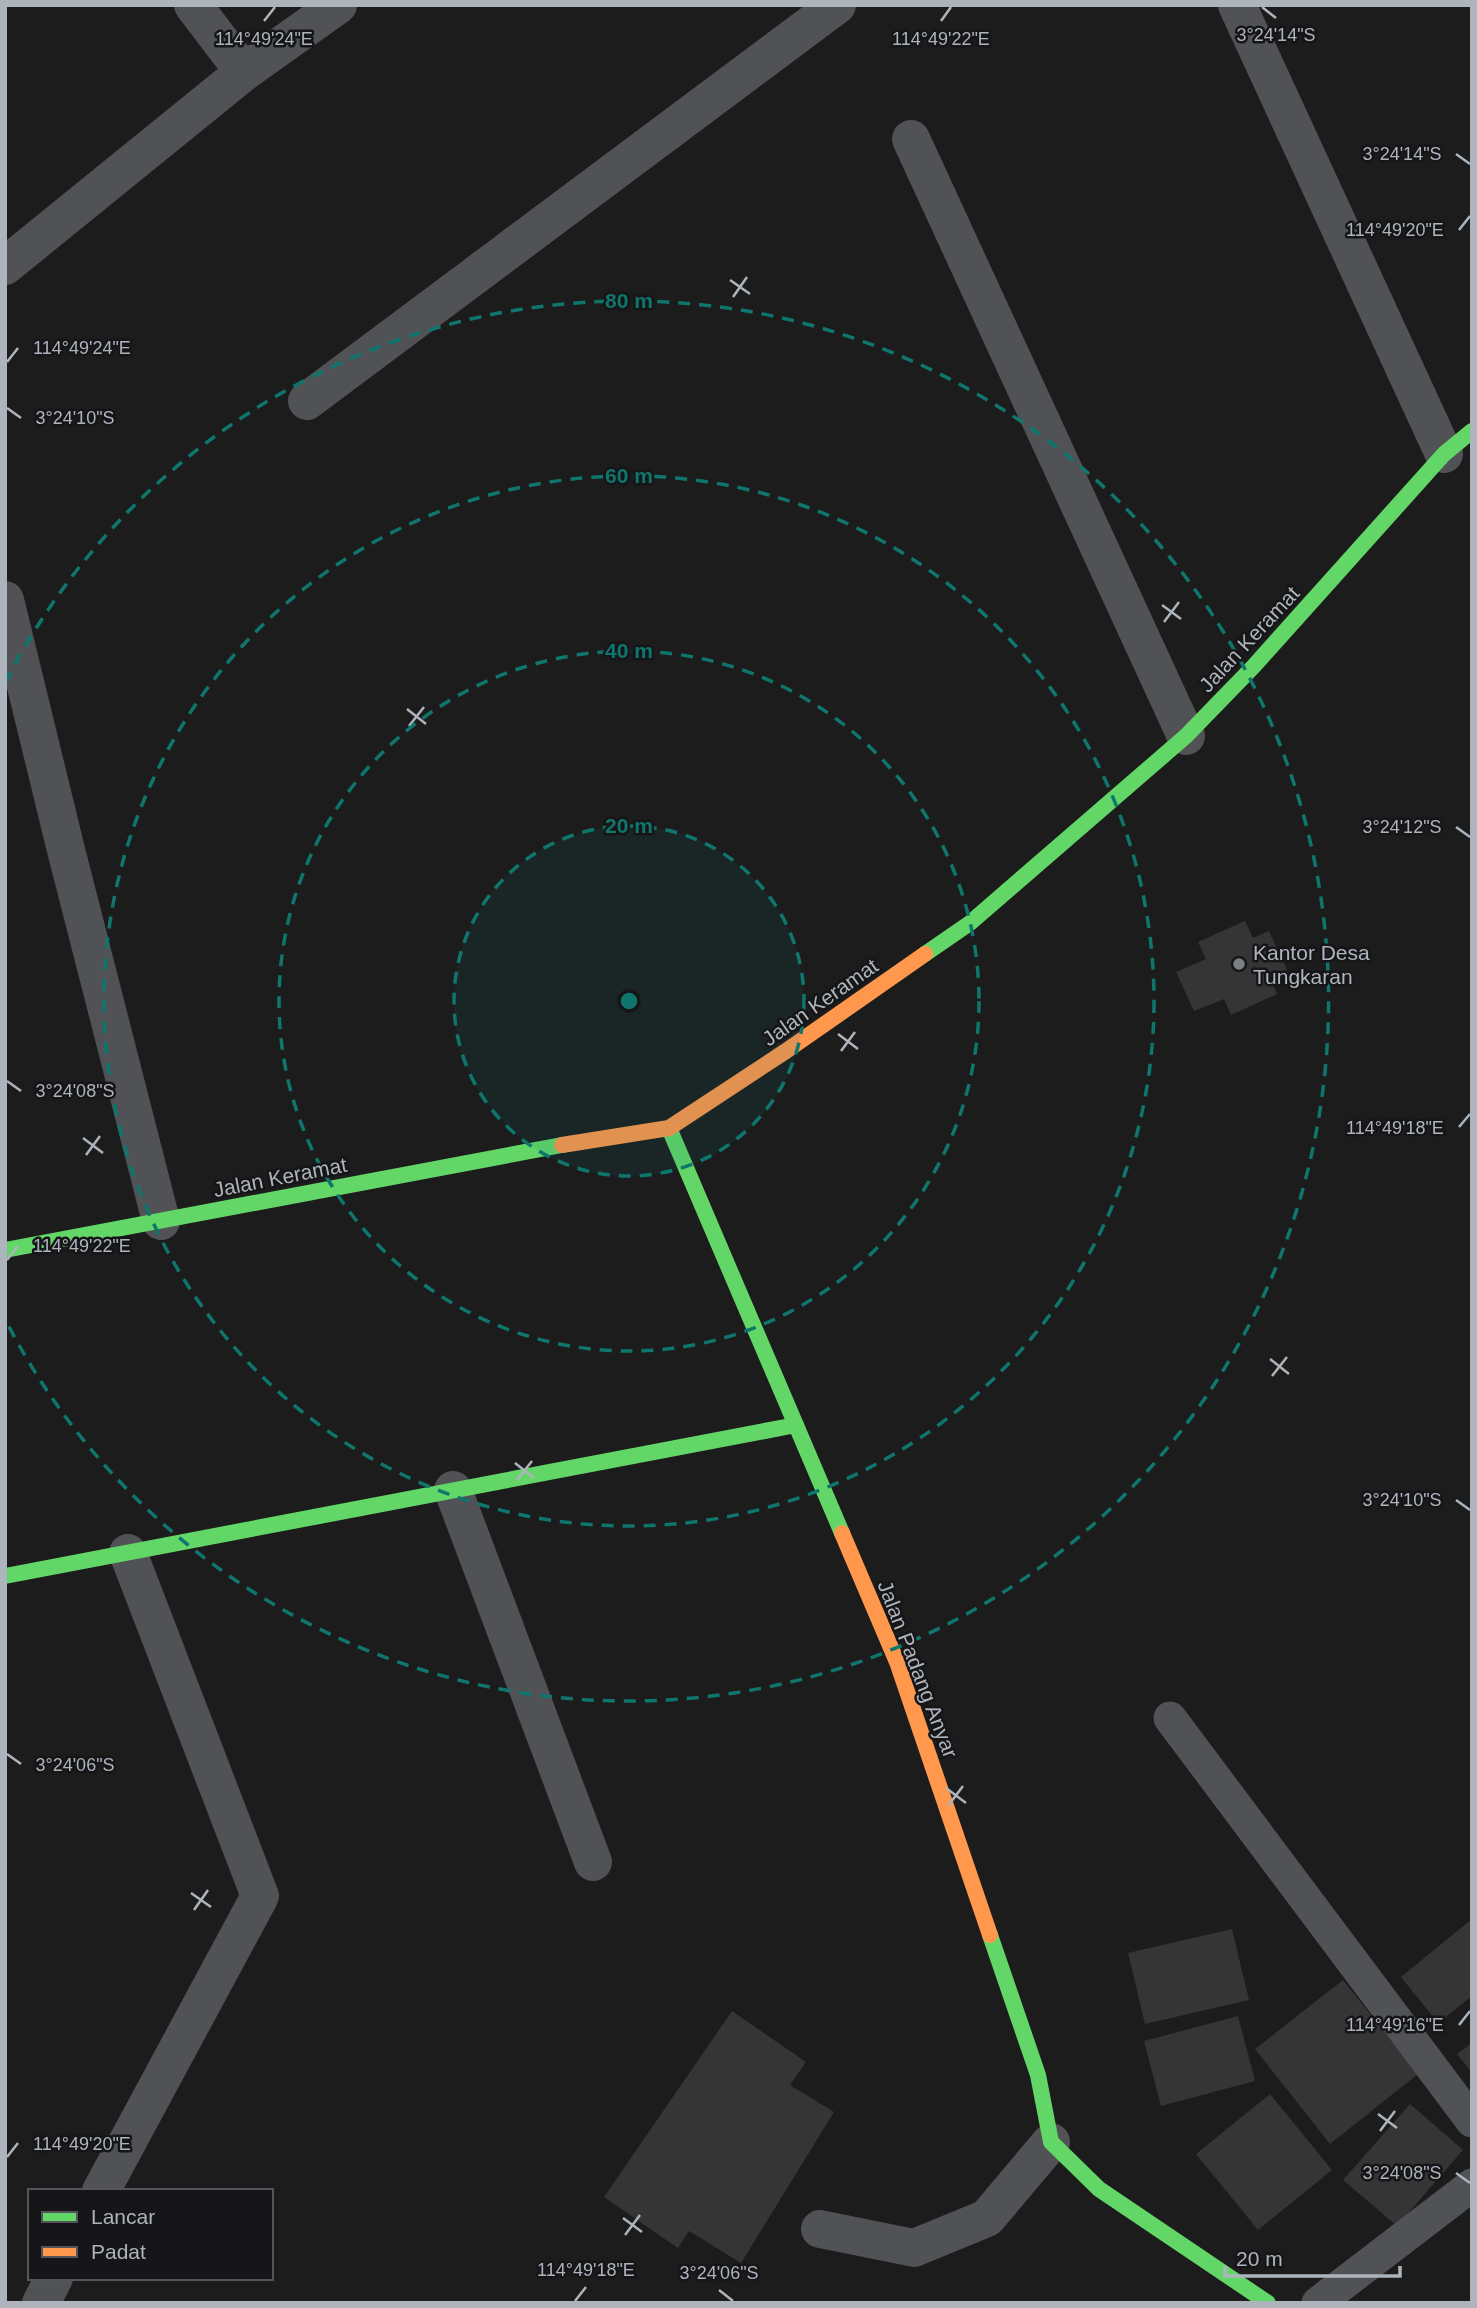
<svg xmlns="http://www.w3.org/2000/svg" width="1477" height="2308" font-family="Arial,sans-serif">
<style>
.building{fill:#353536}
.lines{fill:none;stroke-linecap:round;stroke-linejoin:round}
.lane{stroke:#505255;stroke-width:33}
.street{stroke:#505255;stroke-width:38}
.fast{stroke:#63d668;stroke-width:16}
.slow{stroke:#ff974d;stroke-width:16}
.ticks{fill:none;stroke:#aeb4bc;stroke-width:2.5}
.ring{fill:none;stroke:#0f766e;stroke-width:3.5;stroke-dasharray:12 9}
.poi-dot{fill:#7b7f84;stroke:#161618;stroke-width:2.5}
.labels{text-anchor:middle;dominant-baseline:central;stroke-width:5;stroke-linejoin:round;paint-order:stroke}
.street-label{font-size:21px;fill:#aeb4bc;stroke:#161618}
.poi-label{font-size:21px;fill:#aeb4bc;stroke:#161618;text-anchor:start}
.ticks-label{font-size:18px;text-anchor:middle;fill:#aeb4bc;stroke:#161618;stroke-width:5;stroke-linejoin:round;paint-order:stroke}
.centre{fill:#0f766e;stroke:#161618;stroke-width:3.5}
.ring-label{font-size:21px;text-anchor:middle;font-weight:bold;fill:#0f766e;stroke:#161618;stroke-width:5;stroke-linejoin:round;paint-order:stroke}
</style>
<rect width="100%" height="100%" fill="#1c1c1c"/>
<!-- building -->
<g class="building">
<polygon points="1245,921 1253,938 1269,931 1287,970 1270,978 1277,994 1231,1015 1224,999 1194,1011 1176,972 1206,959 1198,942"/>
<polygon points="1472,1919 1472,1996 1438,2023 1401,1977"/>
<polygon points="1232,1929 1249,2000 1145,2024 1128,1953"/>
<polygon points="1343,1980 1418,2074 1330,2144 1255,2049"/>
<polygon points="732,2011 806,2062 790,2085 834,2112 741,2263 689,2231 678,2248 604,2197"/>
<polygon points="1238,2016 1255,2081 1161,2106 1144,2041"/>
<polygon points="1472,2043 1472,2073 1457,2054"/>
<polygon points="1270,2094 1332,2170 1258,2230 1196,2154"/>
<polygon points="1410,2104 1463,2150 1397,2226 1343,2180"/>
</g>
<g class="lines">
<!-- lane -->
<g class="lane">
<polyline points="1170,1718 1472,2121"/>
<polyline points="1318,2303 1472,2185"/>
</g>
<!-- street -->
<g class="street">
<polyline points="1237,5 1444,454"/>
<polyline points="244,72 338,5"/>
<polyline points="911,139 1186,736"/>
<polyline points="5,266 244,72 193,5"/>
<polyline points="307,401 837,5"/>
<polyline points="5,600 66,850 161,1221"/>
<polyline points="453,1490 593,1862"/>
<polyline points="101,2191 260,1896 128,1553"/>
<polyline points="820,2229 914,2248 987,2218 1051,2142"/>
<polyline points="41,2303 54,2278"/>
</g>
<!-- fast -->
<g class="fast">
<polyline points="925,954 970,923 1186,736 1253,667 1444,454 1472,431"/>
<polyline points="669,1128 842,1533"/>
<polyline points="5,1250 562,1145"/>
<polyline points="5,1576 796,1425"/>
<polyline points="990,1935 1038,2075 1051,2142 1099,2189 1268,2303"/>
</g>
<!-- slow -->
<g class="slow">
<polyline points="562,1145 669,1128 786,1051 925,954"/>
<polyline points="842,1533 897,1662 990,1935"/>
</g>
</g>
<!-- ticks -->
<path class="ticks" d="M1262,7L1276,18M264,21L275,7M941,21L951,7M1456,154L1470,164M1459,230L1470,216M730,280L750,294M733,297L747,277M7,362L18,348M7,408L21,418M1162,605L1181,619M1164,622L1179,602M407,709L426,724M409,726L424,707M1456,827L1470,837M838,1034L858,1049M841,1051L855,1032M7,1081L21,1091M1459,1127L1470,1114M83,1138L103,1153M86,1155L100,1136M7,1260L18,1246M1270,1359L1289,1374M1272,1376L1287,1357M515,1463L534,1478M517,1480L532,1461M1456,1500L1470,1510M7,1754L21,1764M946,1788L966,1803M948,1806L963,1786M191,1893L211,1907M194,1910L208,1890M1459,2025L1470,2011M1378,2114L1397,2128M1380,2131L1395,2111M7,2157L18,2143M1456,2173L1470,2183M623,2218L642,2232M625,2235L640,2215M719,2290L733,2301M575,2301L586,2287"/>
<!-- distance rings -->
<circle cx="629" cy="1001" r="175" fill="#0f766e" fill-opacity=".12"/>
<g class="ring">
<circle cx="629" cy="1001" r="175"/>
<circle cx="629" cy="1001" r="350"/>
<circle cx="629" cy="1001" r="525"/>
<path d="M5 683A700 700 0 1 1 5 1319"/>
</g>
<!-- markers -->
<circle class="poi-dot" cx="1239" cy="964" r="7"/>
<g class="labels">
<!-- street labels -->
<g class="street-label">
<text transform="translate(1249 639) rotate(-47)">Jalan Keramat</text>
<text transform="translate(820 1002) rotate(-35)">Jalan Keramat</text>
<text transform="translate(280 1177) rotate(-11)">Jalan Keramat</text>
<text transform="translate(918 1669) rotate(69)">Jalan Padang Anyar</text>
</g>
<!-- poi labels -->
<g class="poi-label">
<text x="1253" y="952">Kantor Desa<tspan x="1253" dy="24">Tungkaran</tspan></text>
</g>
</g>
<g class="ticks-label">
<text x="1276" y="41">3°24'14"S</text>
<text x="264" y="45">114°49'24"E</text>
<text x="941" y="45">114°49'22"E</text>
<text x="1402" y="160">3°24'14"S</text>
<text x="1395" y="236">114°49'20"E</text>
<text x="82" y="354">114°49'24"E</text>
<text x="75" y="424">3°24'10"S</text>
<text x="1402" y="833">3°24'12"S</text>
<text x="75" y="1097">3°24'08"S</text>
<text x="1395" y="1134">114°49'18"E</text>
<text x="82" y="1252">114°49'22"E</text>
<text x="1402" y="1506">3°24'10"S</text>
<text x="75" y="1771">3°24'06"S</text>
<text x="1395" y="2031">114°49'16"E</text>
<text x="82" y="2150">114°49'20"E</text>
<text x="1402" y="2179">3°24'08"S</text>
<text x="586" y="2276">114°49'18"E</text>
<text x="719" y="2279">3°24'06"S</text>
</g>
<circle cx="629" cy="1001" r="10" class="centre"/>
<g class="ring-label">
<text x="629" y="308">80 m</text>
<text x="629" y="483">60 m</text>
<text x="629" y="658">40 m</text>
<text x="629" y="833">20 m</text>
</g>
<!-- border -->
<rect width="1477" height="2308" fill="none" stroke="#aeb4bc" stroke-width="14"/>
<!-- legend -->
<rect x="28" y="2189" width="245" height="91" fill="#161618" stroke="#53555a" stroke-width="2"/>
<rect x="42" y="2212" width="35" height="10" fill="#63d668" stroke="#53555a" stroke-width="2"/>
<text x="91" y="2224" font-size="21" fill="#aeb4bc">Lancar</text>
<rect x="42" y="2247" width="35" height="10" fill="#ff974d" stroke="#53555a" stroke-width="2"/>
<text x="91" y="2259" font-size="21" fill="#aeb4bc">Padat</text>
<!-- scale -->
<path d="M1225 2266v10h175v-10" fill="none" stroke="#aeb4bc" stroke-width="3.5"/>
<text x="1236" y="2266" font-size="21" fill="#aeb4bc" stroke="#161618" stroke-width="5" paint-order="stroke">20 m</text>
</svg>
